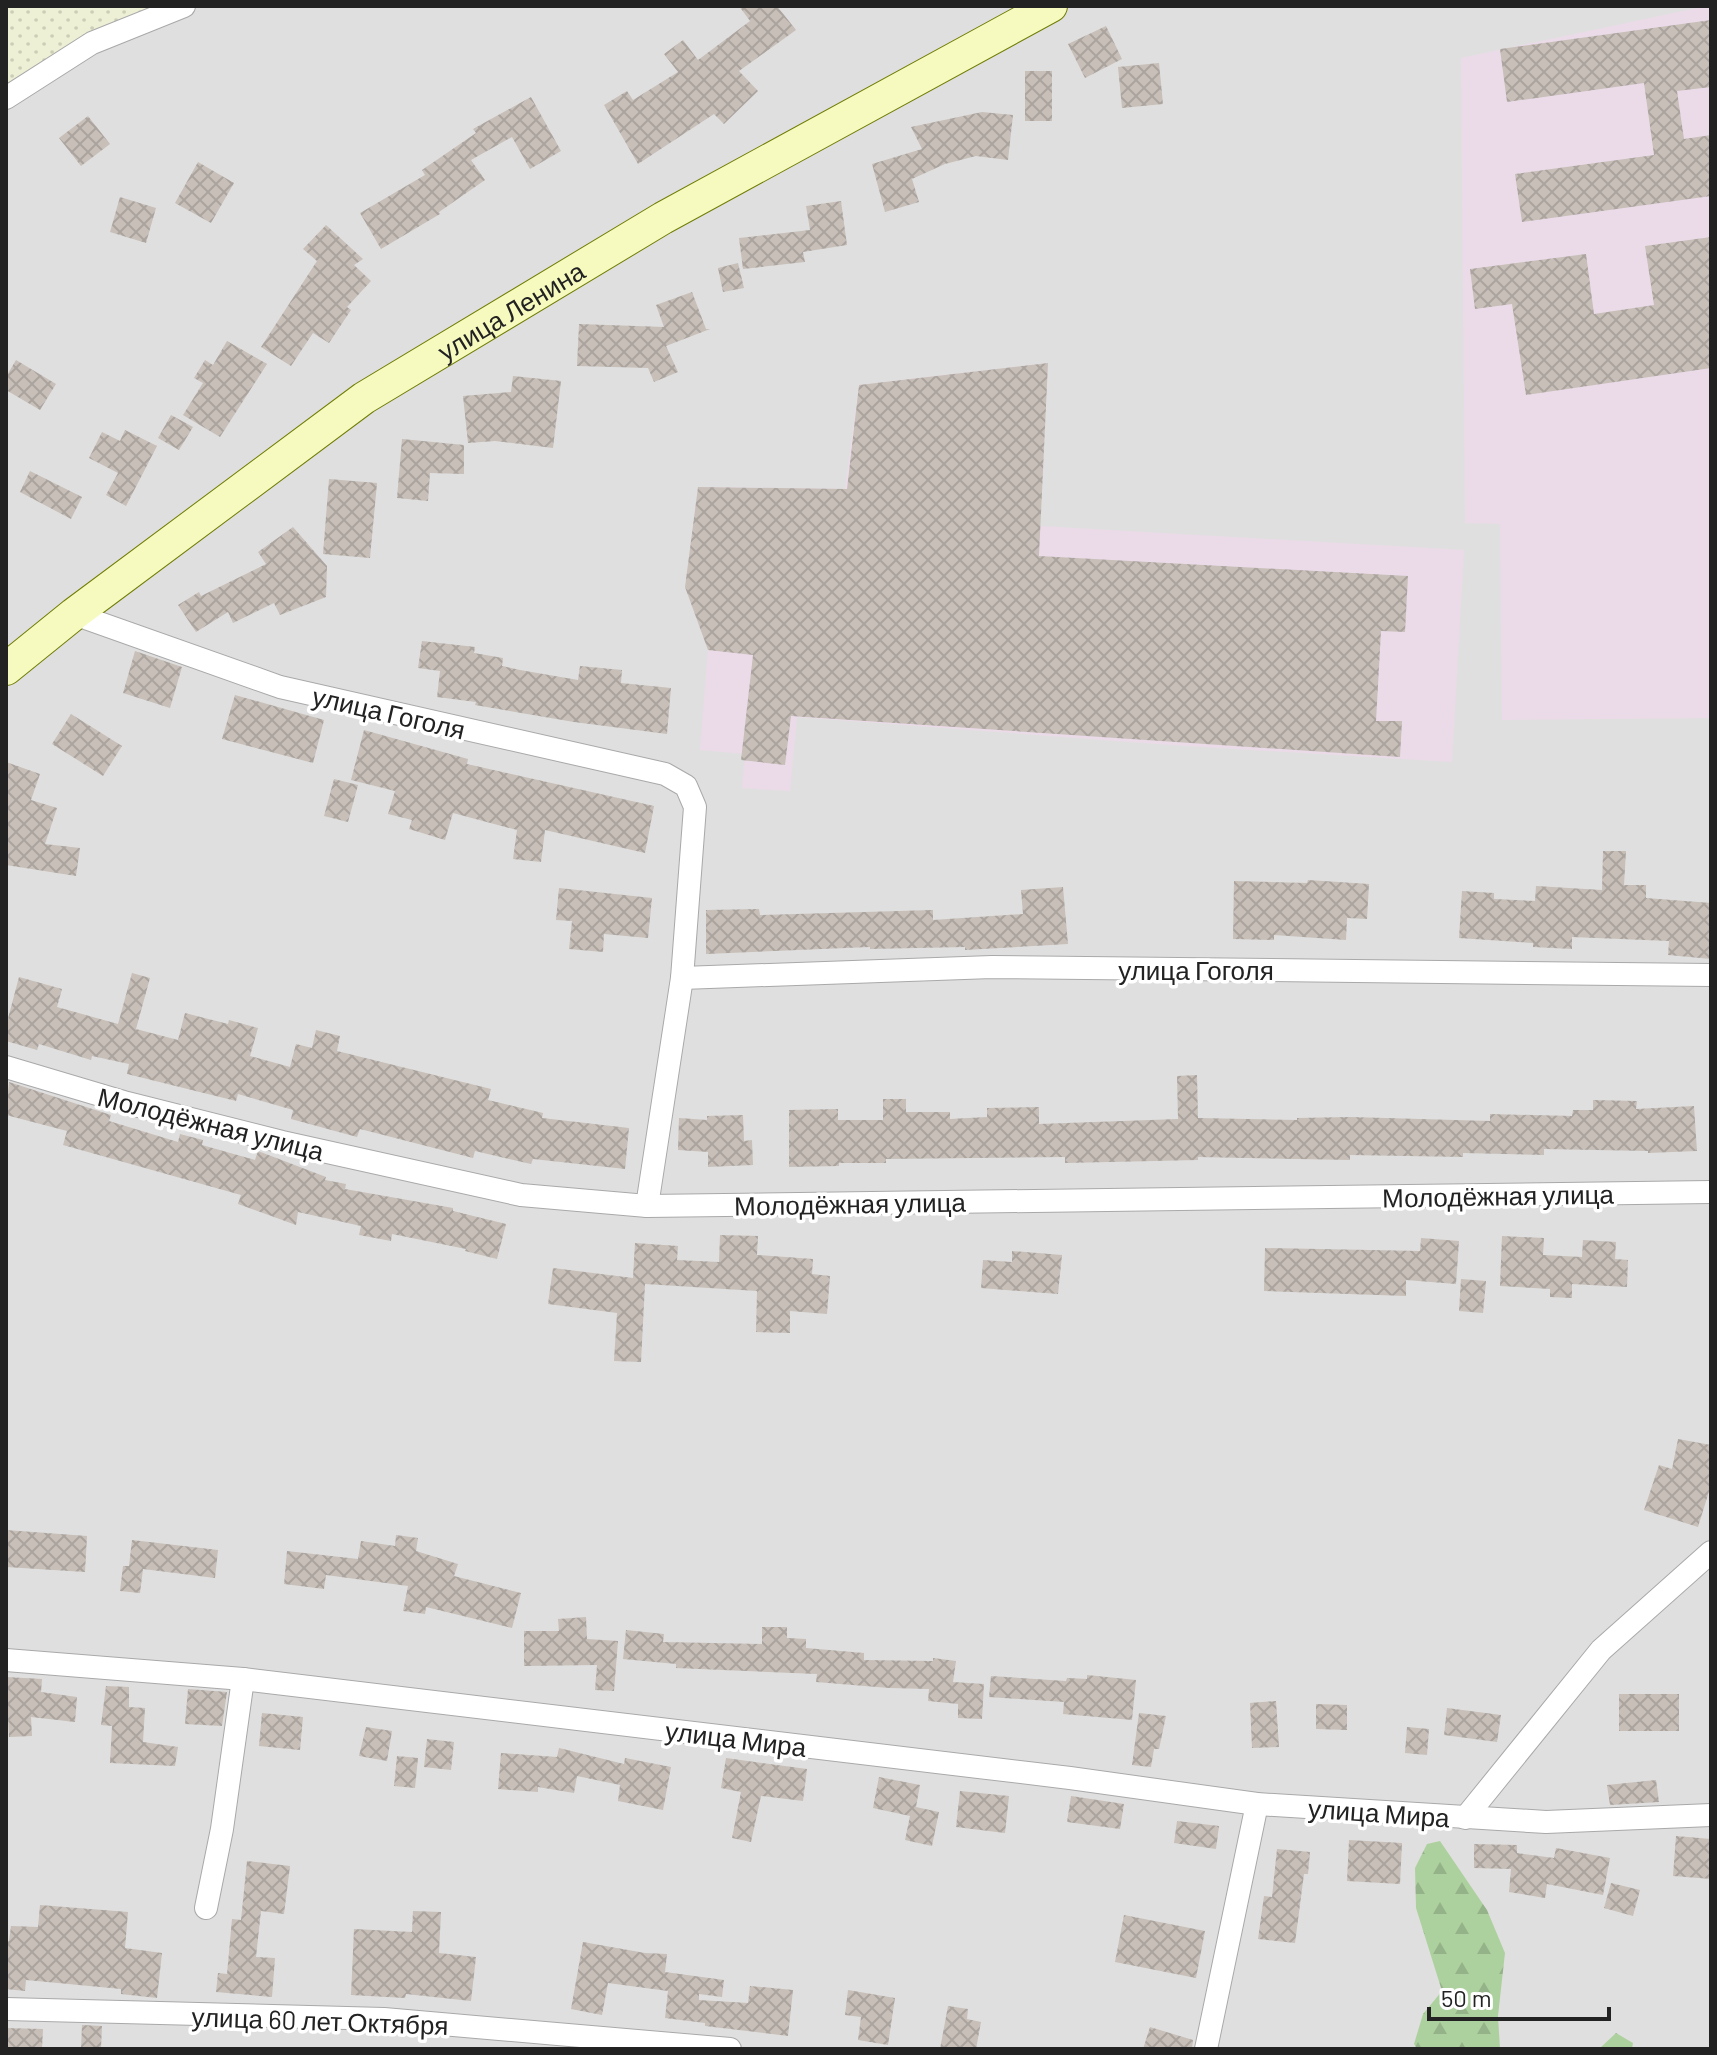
<svg xmlns="http://www.w3.org/2000/svg" width="1717" height="2055" font-family="Barlow,sans-serif">
<style>
.residential{fill:#e0dfdf}
.industrial{fill:#ebdbe8}
.farmland{fill:url(#farmland-dots)}
.forest{fill:url(#forest-firs)}
.building{fill:url(#building-cross-hatch)}
.lines{fill:none;stroke-linecap:round;stroke-linejoin:round}
.minor-casing{stroke:#a9a9a9;stroke-width:24}
.secondary-casing{stroke:#707d05;stroke-width:34}
.minor{stroke:#fff;stroke-width:22}
.secondary{stroke:#f7fabf;stroke-width:32}
.labels{text-anchor:middle;dominant-baseline:central;stroke-width:7;stroke-linejoin:round;paint-order:stroke}
.street-label{font-size:26px;fill:#222;stroke:#fff}
</style>
<defs>
<pattern id="farmland-dots" width="8" height="8" patternUnits="userSpaceOnUse" patternTransform="scale(2)"><rect width="8" height="8" fill="#eef0d5"/><path d="M2 2h.1M6 6h.1" fill="none" stroke="#ccceb7" stroke-width="1.8" stroke-linecap="round"/></pattern>
<pattern id="forest-firs" width="22" height="20" patternUnits="userSpaceOnUse" patternTransform="scale(2)"><rect width="22" height="20" fill="#add19e"/><path d="M5 1l3.5 6h-7zM16 11l3.5 6h-7z" fill="#95b388"/></pattern>
<pattern id="building-cross-hatch" width="8" height="8" patternUnits="userSpaceOnUse" patternTransform="scale(2)"><rect width="8" height="8" fill="#c7bfb8"/><path d="M0 0l8 8M0 8l8-8" fill="none" stroke="#aba49e"/></pattern>
</defs>
<rect width="100%" height="100%" fill="#f2efe9"/>
<!-- residential -->
<polygon class="residential" points="202,6 1711,6 1711,2049 6,2049 6,100 122,35"/>
<!-- industrial -->
<g class="industrial">
<polygon points="1697,6 1711,6 1711,718 1502,720 1500,524 1465,523 1461,58 1697,8"/>
<polygon points="1048,363 1039,526 1464,550 1452,762 1170,745 797,717 790,791 742,788 745,754 700,750 708,650 685,587 698,487 845,489 859,385"/>
</g>
<!-- farmland -->
<polygon class="farmland" points="6,6 184,6 6,98"/>
<!-- forest -->
<g class="forest">
<polygon points="1440,1841 1487,1910 1505,1953 1498,2016 1500,2049 1417,2049 1414,2044 1423,2014 1442,1991 1416,1908 1415,1868 1427,1844"/>
<polygon points="1616,2033 1633,2043 1632,2049 1599,2049"/>
</g>
<!-- building -->
<g class="building">
<polygon points="739,6 777,6 796,30 739,71 758,91 724,124 714,114 638,164 604,105 627,91 633,100 678,72 664,54 683,40 698,60 750,21"/>
<polygon points="1711,20 1711,87 1677,91 1684,139 1711,135 1711,196 1522,222 1515,174 1654,155 1644,83 1507,102 1500,49"/>
<polygon points="1106,26 1122,59 1085,78 1068,44"/>
<polygon points="1159,63 1163,104 1122,108 1118,67"/>
<rect x="1025" y="71" width="27" height="50"/>
<polygon points="531,97 561,151 530,169 512,137 471,160 485,180 439,212 440,214 381,249 360,213 425,175 422,170 476,133 473,129"/>
<polygon points="982,112 1013,115 1008,160 976,156 945,164 912,179 919,202 885,212 872,164 922,149 911,127"/>
<polygon points="88,116 110,144 81,166 59,138"/>
<polygon points="198,162 234,183 211,223 175,203"/>
<polygon points="120,197 156,208 146,243 110,232"/>
<polygon points="841,201 847,245 803,252 805,262 743,269 739,238 810,230 806,206"/>
<polygon points="326,225 363,259 354,265 371,281 347,307 351,310 329,343 313,333 291,366 261,347 317,261 303,249"/>
<polygon points="1711,237 1711,368 1526,395 1512,304 1475,309 1470,269 1586,254 1594,314 1654,305 1645,246"/>
<polygon points="738,263 744,288 723,292 718,268"/>
<polygon points="692,292 706,329 710,329 666,346 678,372 654,382 648,368 577,366 579,324 664,327 656,305"/>
<polygon points="227,341 267,364 220,437 183,415 203,383 194,378 205,360 213,365"/>
<polygon points="16,360 56,384 40,410 6,390 6,377"/>
<polygon points="1048,363 1039,556 1408,576 1405,632 1381,631 1376,721 1402,721 1400,757 791,716 785,765 741,760 753,655 708,650 685,587 698,487 847,489 859,385"/>
<polygon points="513,376 561,381 553,448 495,441 468,443 463,396 511,392"/>
<polygon points="171,415 193,427 179,450 158,438"/>
<polygon points="125,430 157,446 126,506 106,495 118,473 89,458 102,432 120,441"/>
<polygon points="402,439 464,445 464,474 430,473 428,501 397,498"/>
<polygon points="30,471 82,497 71,519 20,492"/>
<polygon points="329,479 377,483 370,558 323,554"/>
<polygon points="293,527 327,566 326,597 280,615 274,603 233,623 228,612 196,632 178,605 199,592 201,596 266,564 258,552"/>
<polygon points="422,641 475,647 474,653 503,658 502,666 520,670 578,680 580,666 622,670 621,683 671,688 667,734 574,722 475,705 476,702 437,697 440,671 418,668"/>
<polygon points="135,651 182,667 170,708 123,693"/>
<polygon points="235,695 324,720 313,763 222,739"/>
<polygon points="71,714 122,746 103,776 52,744"/>
<polygon points="364,730 468,759 467,764 654,806 645,853 545,830 541,862 513,859 517,830 453,813 445,840 409,829 412,820 388,814 395,791 351,780"/>
<polygon points="6,762 40,774 31,800 57,808 45,844 80,848 76,876 6,865"/>
<polygon points="334,779 358,785 348,822 324,816"/>
<polygon points="1603,851 1626,851 1624,885 1646,885 1646,898 1711,903 1711,959 1668,955 1669,941 1572,937 1572,949 1533,947 1533,943 1459,938 1462,891 1494,893 1494,899 1535,901 1536,886 1602,890"/>
<polygon points="1308,880 1369,884 1367,919 1347,918 1346,940 1274,935 1274,940 1233,939 1234,881 1307,883"/>
<polygon points="1063,887 1068,944 965,950 965,947 870,949 870,947 706,954 706,910 759,909 760,915 933,910 933,920 1023,914 1021,890"/>
<polygon points="559,888 652,898 648,938 604,934 603,952 569,949 572,921 556,920"/>
<polygon points="132,973 150,978 136,1029 178,1040 185,1013 228,1024 229,1020 258,1028 250,1056 290,1067 296,1044 312,1048 316,1030 340,1036 337,1051 491,1089 488,1100 543,1113 542,1118 629,1128 625,1169 533,1159 531,1164 475,1151 473,1158 360,1129 357,1137 291,1119 293,1110 238,1094 236,1101 127,1074 129,1064 92,1056 91,1060 39,1044 37,1050 6,1041 6,1026 19,977 62,989 57,1007 118,1024"/>
<polygon points="1197,1075 1198,1118 1297,1120 1297,1118 1350,1117 1490,1121 1490,1114 1572,1116 1573,1110 1593,1110 1593,1100 1637,1101 1636,1109 1694,1106 1697,1151 1648,1153 1648,1151 1544,1149 1544,1155 1463,1153 1463,1157 1350,1155 1350,1160 1198,1157 1198,1160 1065,1163 1065,1157 886,1159 886,1163 839,1163 839,1166 789,1167 789,1110 838,1109 838,1120 883,1120 883,1099 906,1099 906,1112 950,1112 950,1119 987,1117 987,1108 1039,1107 1039,1124 1178,1119 1177,1076"/>
<polygon points="9,1082 111,1115 109,1121 178,1142 180,1134 203,1140 202,1145 255,1160 258,1151 326,1177 325,1180 346,1184 345,1189 453,1208 453,1211 506,1224 497,1259 465,1251 466,1249 392,1234 391,1241 359,1235 361,1226 298,1212 296,1225 238,1204 241,1195 63,1145 67,1131 6,1115"/>
<polygon points="743,1115 744,1141 752,1140 753,1165 708,1167 708,1152 678,1150 679,1118 707,1120 707,1116"/>
<polygon points="720,1235 758,1236 757,1255 813,1259 812,1274 830,1276 827,1314 790,1311 790,1333 756,1332 757,1291 645,1284 641,1362 614,1361 617,1313 548,1304 553,1268 633,1278 635,1243 678,1246 677,1260 719,1262"/>
<polygon points="1502,1236 1544,1238 1543,1255 1582,1257 1583,1240 1616,1242 1615,1259 1628,1260 1627,1287 1572,1284 1572,1298 1550,1297 1550,1289 1500,1286"/>
<polygon points="1421,1238 1459,1241 1456,1284 1406,1280 1406,1296 1264,1291 1265,1248 1420,1251"/>
<polygon points="1012,1251 1062,1255 1058,1294 981,1288 983,1260 1012,1262"/>
<polygon points="1461,1279 1486,1281 1483,1313 1459,1311"/>
<polygon points="1678,1439 1711,1445 1711,1485 1698,1527 1644,1510 1659,1465 1672,1469"/>
<polygon points="6,1530 87,1536 85,1572 6,1567"/>
<polygon points="396,1535 418,1538 416,1551 458,1564 454,1576 521,1593 512,1628 426,1607 425,1614 403,1611 408,1586 326,1575 324,1589 284,1584 287,1551 358,1559 361,1541 395,1546"/>
<polygon points="132,1540 218,1550 215,1578 143,1569 140,1593 120,1591 123,1566 129,1566"/>
<polygon points="586,1617 587,1639 618,1641 614,1691 595,1690 597,1665 524,1666 524,1631 559,1631 558,1619"/>
<polygon points="762,1627 787,1627 787,1638 806,1639 806,1648 864,1653 864,1660 933,1661 933,1658 956,1661 953,1682 984,1684 982,1719 958,1718 958,1704 928,1701 929,1689 889,1688 816,1682 817,1674 676,1668 676,1664 623,1659 626,1630 664,1634 663,1642 762,1644"/>
<polygon points="1087,1675 1136,1680 1132,1720 1063,1714 1064,1702 989,1697 991,1676 1066,1681 1067,1678 1087,1679"/>
<polygon points="6,1677 42,1679 41,1692 77,1697 75,1722 31,1717 32,1736 9,1737"/>
<polygon points="106,1686 129,1687 129,1707 145,1708 143,1742 178,1747 175,1766 110,1763 112,1726 101,1725"/>
<polygon points="188,1689 227,1692 222,1726 185,1724"/>
<rect x="1619" y="1694" width="60" height="37"/>
<polygon points="1276,1701 1279,1747 1252,1748 1250,1703"/>
<polygon points="1316,1704 1347,1705 1347,1730 1316,1729"/>
<polygon points="1447,1708 1501,1715 1497,1742 1444,1735"/>
<polygon points="262,1713 303,1717 300,1750 259,1746"/>
<polygon points="1139,1713 1166,1716 1159,1749 1154,1749 1151,1767 1132,1765"/>
<polygon points="366,1727 392,1731 387,1761 359,1756"/>
<polygon points="1407,1727 1429,1729 1427,1755 1405,1753"/>
<polygon points="427,1739 454,1742 451,1770 424,1767"/>
<polygon points="559,1748 624,1764 625,1758 671,1767 663,1810 618,1801 620,1785 577,1776 574,1793 538,1787 538,1792 498,1789 501,1753 557,1757"/>
<polygon points="397,1756 418,1758 415,1788 394,1786"/>
<polygon points="726,1758 807,1769 803,1801 761,1796 751,1842 732,1838 741,1792 721,1788"/>
<polygon points="879,1777 920,1785 916,1807 939,1812 932,1846 905,1840 910,1816 873,1808"/>
<polygon points="1656,1780 1659,1802 1610,1805 1607,1785"/>
<polygon points="960,1791 1009,1796 1005,1833 956,1827"/>
<polygon points="1071,1796 1124,1804 1120,1829 1067,1822"/>
<polygon points="1177,1821 1219,1826 1216,1849 1174,1843"/>
<polygon points="1676,1836 1711,1839 1711,1879 1673,1876"/>
<polygon points="1349,1840 1402,1843 1400,1884 1347,1881"/>
<polygon points="1474,1844 1517,1845 1517,1853 1554,1858 1556,1848 1610,1858 1603,1895 1547,1884 1545,1898 1509,1892 1511,1869 1474,1868"/>
<polygon points="1277,1849 1310,1852 1308,1874 1304,1874 1295,1943 1258,1939 1264,1896 1272,1897"/>
<polygon points="247,1861 290,1866 284,1914 261,1911 256,1957 275,1958 272,1997 216,1992 218,1973 227,1974 232,1919 241,1920"/>
<polygon points="1611,1883 1640,1890 1633,1916 1604,1908"/>
<polygon points="40,1905 128,1912 125,1948 162,1953 157,1998 121,1994 121,1989 26,1980 25,1991 6,1989 6,1941 9,1941 11,1926 38,1927"/>
<polygon points="413,1911 441,1912 439,1953 476,1957 471,2001 406,1994 405,1998 351,1995 354,1929 412,1932"/>
<polygon points="1124,1915 1205,1931 1196,1978 1115,1962"/>
<polygon points="583,1942 645,1953 667,1954 665,1972 724,1980 722,1997 699,1994 699,2000 748,2003 750,1986 793,1990 788,2036 705,2026 705,2023 665,2018 668,1991 608,1983 602,2015 571,2009"/>
<polygon points="848,1990 895,1998 888,2045 858,2040 861,2017 845,2015"/>
<polygon points="948,2006 968,2009 967,2019 981,2022 976,2049 940,2049"/>
<polygon points="82,2025 102,2026 101,2049 81,2049"/>
<polygon points="1150,2027 1193,2040 1192,2049 1143,2049"/>
<polygon points="6,2028 43,2029 42,2049 6,2049"/>
</g>
<g class="lines">
<!-- minor casing -->
<g class="minor-casing">
<g id="minor">
<polyline points="6,98 92,43 184,6"/>
<polyline points="74,614 280,687 665,774 686,786 695,807 682,978 647,1206"/>
<polyline points="682,978 992,967 1711,975"/>
<polyline points="6,1067 127,1103 282,1142 521,1195 647,1206 1711,1192"/>
<polyline points="6,1660 243,1679 1070,1778 1257,1804 1546,1822 1711,1815"/>
<polyline points="1465,1818 1601,1650 1711,1552"/>
<polyline points="206,1908 222,1829 243,1679"/>
<polyline points="6,2009 384,2019 730,2049"/>
<polyline points="1206,2049 1257,1804"/>
</g>
</g>
<!-- secondary casing -->
<g class="secondary-casing">
<g id="secondary">
<path id="s1" d="M6,669L74,614L364,398L663,218L1051,6"/>
</g>
</g>
<!-- minor -->
<use href="#minor" class="minor"/>
<!-- secondary -->
<use href="#secondary" class="secondary"/>
</g>
<g class="labels">
<!-- street labels -->
<g class="street-label">
<text stroke="none"><textPath href="#s1" startOffset="620">улица Ленина</textPath></text>
<text transform="translate(389 712) rotate(13)">улица Гоголя</text>
<text x="1196" y="969">улица Гоголя</text>
<text transform="translate(211 1123) rotate(14)">Молодёжная улица</text>
<text transform="translate(1498 1195) rotate(-1)">Молодёжная улица</text>
<text transform="translate(850 1203) rotate(-1)">Молодёжная улица</text>
<text transform="translate(736 1738) rotate(7)">улица Мира</text>
<text transform="translate(1379 1812) rotate(4)">улица Мира</text>
<text transform="translate(320 2020) rotate(2)">улица 60 лет Октября</text>
</g>
</g>
<!-- border -->
<rect width="1717" height="2055" fill="none" stroke="#222222" stroke-width="16"/>
<!-- scale -->
<path d="M1429 2007v12h180v-12" fill="none" stroke="#222222" stroke-width="4"/>
<text x="1441" y="2007" font-size="24" fill="#222222" stroke="#ffffff" stroke-width="6" paint-order="stroke">50 m</text>
</svg>
